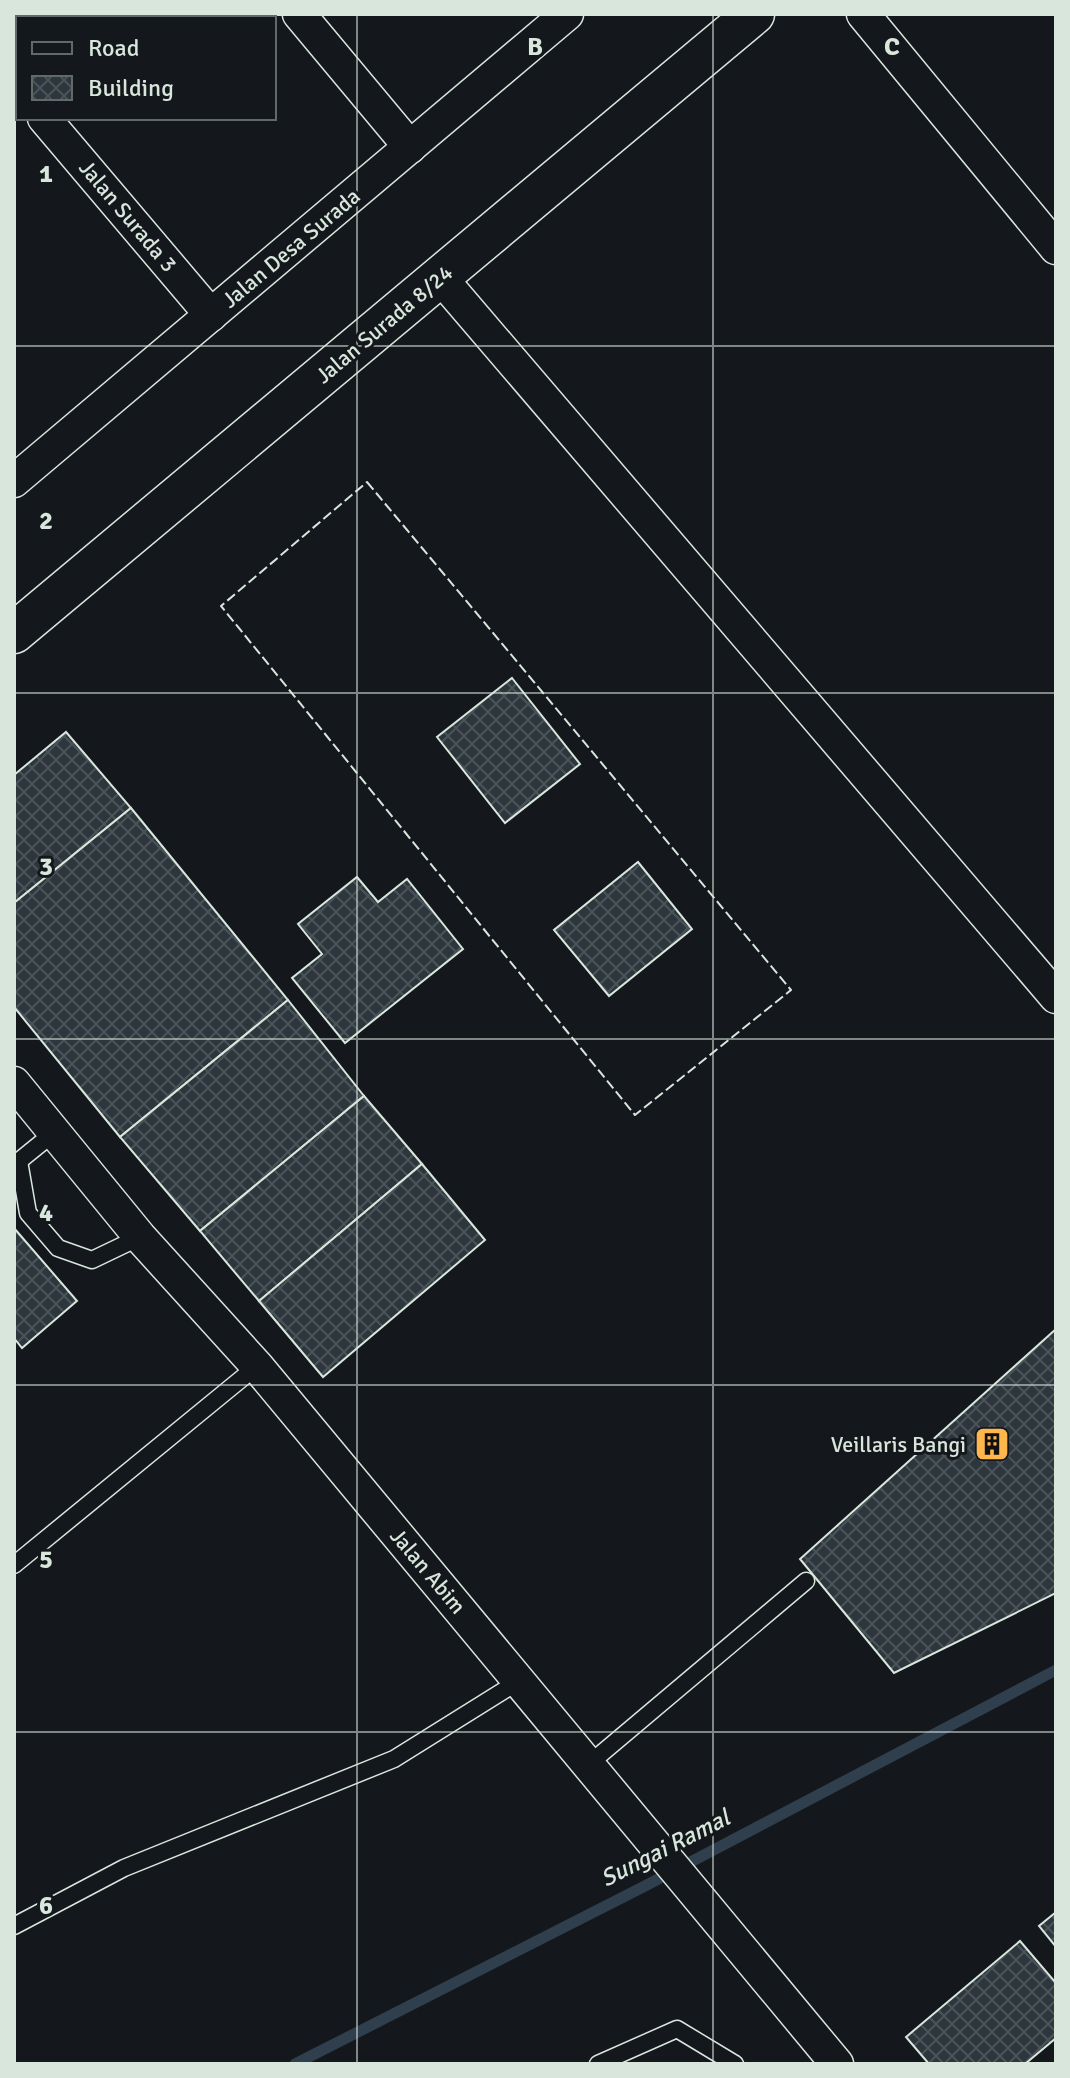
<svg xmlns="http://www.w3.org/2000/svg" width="1070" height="2078" font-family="Signika,sans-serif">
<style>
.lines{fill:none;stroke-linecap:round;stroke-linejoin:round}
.stream{stroke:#2f3f4d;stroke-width:11}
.building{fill:url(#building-cross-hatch);stroke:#d8e6dc;stroke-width:2}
.service-casing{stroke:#d8e6dc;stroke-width:19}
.minor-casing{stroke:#d8e6dc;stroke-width:35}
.tertiary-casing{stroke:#d8e6dc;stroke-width:43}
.service{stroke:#14181c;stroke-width:16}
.minor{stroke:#14181c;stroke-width:32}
.tertiary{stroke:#14181c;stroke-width:40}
.fence{stroke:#d8e6dc;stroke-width:2;stroke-dasharray:10 4;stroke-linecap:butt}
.grid{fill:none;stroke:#d8e6dc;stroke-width:2;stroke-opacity:0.55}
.labels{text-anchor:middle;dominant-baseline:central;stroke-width:6;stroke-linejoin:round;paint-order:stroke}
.street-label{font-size:22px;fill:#d8e6dc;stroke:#14181c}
.poi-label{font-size:22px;fill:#d8e6dc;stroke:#14181c;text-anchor:end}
.water-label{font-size:24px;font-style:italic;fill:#d8e6dc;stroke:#14181c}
.grid-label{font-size:26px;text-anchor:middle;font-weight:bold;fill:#d8e6dc;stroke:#14181c;stroke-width:6;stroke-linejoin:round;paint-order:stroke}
</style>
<defs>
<pattern id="building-cross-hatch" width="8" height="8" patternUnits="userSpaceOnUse" patternTransform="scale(2)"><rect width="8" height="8" fill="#2c363c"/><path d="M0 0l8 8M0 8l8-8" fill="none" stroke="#4a5358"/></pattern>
</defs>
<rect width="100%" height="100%" fill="#14181c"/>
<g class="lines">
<!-- stream -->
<polyline class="stream" points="295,2064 643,1887 1056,1670"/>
</g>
<!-- building -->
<g class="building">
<polygon points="512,678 580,764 505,823 437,737"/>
<polygon points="66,732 131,808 14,903 14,775"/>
<polygon points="131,808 288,1000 120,1137 14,1007 14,903"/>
<polygon points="638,862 692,929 609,996 554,930"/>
<polygon points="357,877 378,902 407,879 463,949 345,1043 292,978 322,954 298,924"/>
<polygon points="288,1000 364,1096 200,1231 120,1137"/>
<polygon points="364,1096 422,1164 259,1301 200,1231"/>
<polygon points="422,1164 485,1240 323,1377 259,1301"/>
<polygon points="14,1228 77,1301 22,1348 14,1338"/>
<polygon points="1056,1329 1056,1593 894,1673 800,1559"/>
<polygon points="1056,1912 1056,1947 1039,1926"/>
<polygon points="1020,1941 1056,1983 1056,2038 1025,2064 929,2064 906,2037"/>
</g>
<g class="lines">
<!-- service casing -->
<g class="service-casing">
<g id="service">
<polyline points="19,1161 28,1213 58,1248 92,1260 140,1237"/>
<polyline points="14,1162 19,1161 56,1131"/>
<polyline points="14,1565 257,1366"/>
<polyline points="589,1764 806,1581"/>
<polyline points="14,1926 124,1868 394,1759 519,1681"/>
<polyline points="598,2064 677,2029 735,2064"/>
</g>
</g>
<!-- minor casing -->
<g class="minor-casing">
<g id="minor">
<polyline points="299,14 410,147"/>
<polyline points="863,14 1056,248"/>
<polyline points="14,82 18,87"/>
<polyline points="44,118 211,315"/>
<polyline points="440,277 1056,997"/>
<polyline points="14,481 567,14"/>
<polyline points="14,1083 140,1237 257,1366 837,2064"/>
</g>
</g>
<!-- tertiary casing -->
<g class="tertiary-casing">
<polyline id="tertiary" points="14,633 754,14"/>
</g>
<!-- service -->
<use href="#service" class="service"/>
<!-- minor -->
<use href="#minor" class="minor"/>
<!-- tertiary -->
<use href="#tertiary" class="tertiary"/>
<!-- fence -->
<polygon class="fence" points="367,482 791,990 635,1115 221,606"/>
</g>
<!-- grid -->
<path class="grid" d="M357,14V2064M713,14V2064M14,346H1056M14,693H1056M14,1039H1056M14,1385H1056M14,1732H1056"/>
<!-- icons -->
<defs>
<g id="building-square" transform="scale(1.8)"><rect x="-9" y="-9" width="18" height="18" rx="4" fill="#ffb74d" stroke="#14181c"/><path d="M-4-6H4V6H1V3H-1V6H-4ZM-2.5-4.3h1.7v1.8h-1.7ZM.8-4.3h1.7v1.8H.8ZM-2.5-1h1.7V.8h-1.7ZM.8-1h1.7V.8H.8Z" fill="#111"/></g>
</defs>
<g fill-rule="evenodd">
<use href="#building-square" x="992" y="1444"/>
</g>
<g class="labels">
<!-- street labels -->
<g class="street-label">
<text transform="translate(128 216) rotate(50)">Jalan Surada 3</text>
<text transform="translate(291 248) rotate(-40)">Jalan Desa Surada</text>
<text transform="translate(384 324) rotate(-40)">Jalan Surada 8/24</text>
<text transform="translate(428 1571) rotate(50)">Jalan Abim</text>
</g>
<!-- poi labels -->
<g class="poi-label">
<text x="966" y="1444">Veillaris Bangi</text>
</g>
<!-- water labels -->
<g class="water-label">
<text transform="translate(665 1848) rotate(-27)">Sungai Ramal</text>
</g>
</g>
<g class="grid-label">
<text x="535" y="55">B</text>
<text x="892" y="55">C</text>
<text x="46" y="182">1</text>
<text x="46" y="529">2</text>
<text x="46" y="875">3</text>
<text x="46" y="1221">4</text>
<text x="46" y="1568">5</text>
<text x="46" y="1914">6</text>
</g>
<!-- border -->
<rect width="1070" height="2078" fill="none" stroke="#d8e6dc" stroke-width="32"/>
<!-- legend -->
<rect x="16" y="16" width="260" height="104" fill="#14181c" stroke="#626a69" stroke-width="2"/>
<rect x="32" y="42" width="40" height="12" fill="#14181c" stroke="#626a69" stroke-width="2"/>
<text x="88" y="56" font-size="24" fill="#d8e6dc">Road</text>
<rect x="32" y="76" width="40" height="24" fill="url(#building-cross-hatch)" stroke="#626a69" stroke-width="2"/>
<text x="88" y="96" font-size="24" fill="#d8e6dc">Building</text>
</svg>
